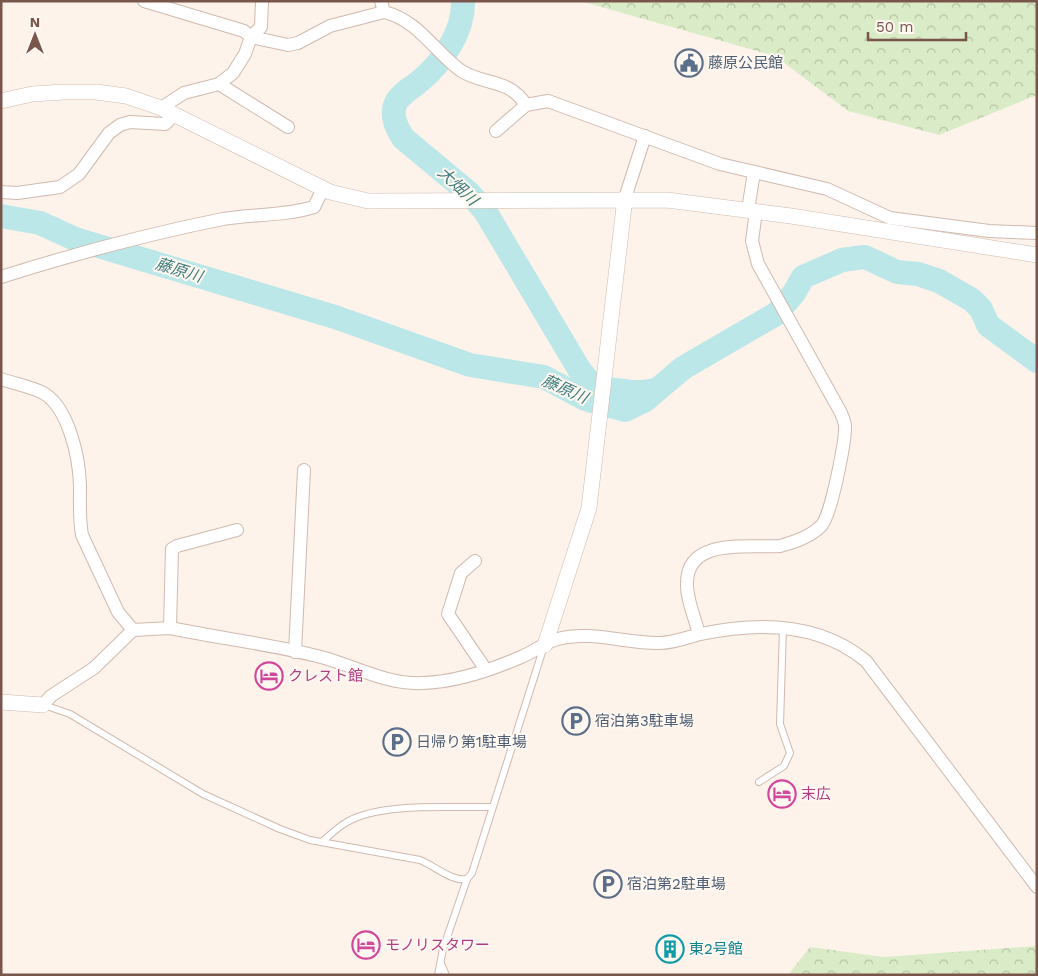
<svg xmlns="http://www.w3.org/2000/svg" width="1038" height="976" font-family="'Work Sans','Noto Sans JP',sans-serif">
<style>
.forest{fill:url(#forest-crowns)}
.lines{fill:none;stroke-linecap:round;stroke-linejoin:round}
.river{stroke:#bce7e8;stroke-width:24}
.service-casing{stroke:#d0b9ae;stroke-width:8}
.minor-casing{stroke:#d0b9ae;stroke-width:14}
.tertiary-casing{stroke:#d0b9ae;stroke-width:16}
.service{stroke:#fff;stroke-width:6}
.minor{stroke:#fff;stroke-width:12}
.tertiary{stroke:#fff;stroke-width:15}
.labels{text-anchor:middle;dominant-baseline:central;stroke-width:4;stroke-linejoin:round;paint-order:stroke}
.service-label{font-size:15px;fill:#4e5e75;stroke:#fff8f1;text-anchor:start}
.hotel-label{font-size:15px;fill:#b23c85;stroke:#fff8f1;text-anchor:start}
.culture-label{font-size:15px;fill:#0d838f;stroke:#fff8f1;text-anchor:start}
.water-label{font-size:16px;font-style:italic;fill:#3e7c7e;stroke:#fff8f1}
</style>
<defs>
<pattern id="forest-crowns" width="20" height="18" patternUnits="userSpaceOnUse" patternTransform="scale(1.25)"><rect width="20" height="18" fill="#daecc7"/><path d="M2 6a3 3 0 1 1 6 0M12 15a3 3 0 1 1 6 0" fill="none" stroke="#b6c2a4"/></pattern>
</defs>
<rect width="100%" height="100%" fill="#fdf3ea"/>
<!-- forest -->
<g class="forest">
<polygon points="580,1 1037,1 1037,95 939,135 848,111 775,56"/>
<polygon points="1037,946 1037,975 788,975 810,947 884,957"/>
</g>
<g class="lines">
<!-- river -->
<g class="river">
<path d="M463,1C464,31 443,62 420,81C412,88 399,94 395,105C391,117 397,128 403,138L469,193L485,211L579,369L596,390C618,387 631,396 654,390"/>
<polyline points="1,216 40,223 75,239 335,317 470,365 544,377 585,399 625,410 644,401 683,368 776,314 794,293 803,277 842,260 856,258 865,257 897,272 918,274 939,281 972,300 981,309 988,325 1037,361"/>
</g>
<!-- service casing -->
<g class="service-casing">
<g id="service">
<path d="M44,705L70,714L203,794L280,829L310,840L420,860C435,866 452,882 467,879"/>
<polyline points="759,782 784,766 790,753 780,724 783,628"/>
<path d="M323,841C330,835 338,827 347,822C380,802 452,808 492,807"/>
<polyline points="441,964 446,975"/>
<polyline points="438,975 443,949 467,879 472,873 544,646"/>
</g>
</g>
<!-- minor casing -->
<g class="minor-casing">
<g id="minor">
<polyline points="144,1 244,31 251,37 245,54 233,73 219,84 184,93 161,108"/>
<path d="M381,1L384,12C418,20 434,51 460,70C483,86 508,77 526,105"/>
<polyline points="251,37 288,45 298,43 330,26 384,12"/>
<polyline points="251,37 261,27 262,1"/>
<polyline points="219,84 288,127"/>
<polyline points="496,131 526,105 548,101 720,164 827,189 890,218 989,231 1037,233"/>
<polyline points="1,192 17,193 60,187 79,174 109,133 120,125 130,122 165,124 174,115"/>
<polyline points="625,198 645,136"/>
<polyline points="748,210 754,172"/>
<path d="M1,277C74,254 148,234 223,219C253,214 285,216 314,207L323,189"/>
<path d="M1,379C15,384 33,387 45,394C69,410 79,457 80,485C80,502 79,518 82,535L118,612L133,630"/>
<polyline points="475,561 461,573 448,614 486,670"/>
<polyline points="170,628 172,549 177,546 237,530"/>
<path d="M699,634C695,618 686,598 687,582C688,537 750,548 780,546C795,542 810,537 821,526C831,517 846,439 845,425C844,420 842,415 840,411L758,264L752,241L756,211"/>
<polyline points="295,652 304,470"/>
<path d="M43,705L51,696L94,668L133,630L170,628L191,632C234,640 279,646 321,657C355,666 387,685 423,683C456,682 491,670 521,657C534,652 545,642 558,639C591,630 627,644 660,643C674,643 687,637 701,634C757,622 819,622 866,661L1037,887"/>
</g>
</g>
<!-- tertiary casing -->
<g class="tertiary-casing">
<g id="tertiary">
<polyline points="1,101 32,94 64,92 96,92 126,96 161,108 330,192 368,201 667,200 791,216 1037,255"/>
<polyline points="545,645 589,508 625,198"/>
<polyline points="1,702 43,705"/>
</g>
</g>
<!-- service -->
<use href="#service" class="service"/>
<!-- minor -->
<use href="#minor" class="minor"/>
<!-- tertiary -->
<use href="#tertiary" class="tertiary"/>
</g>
<!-- icons -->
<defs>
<g id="civic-ring" transform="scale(1.4375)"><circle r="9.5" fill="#fff8f1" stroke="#5c6f8a" stroke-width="1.5"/><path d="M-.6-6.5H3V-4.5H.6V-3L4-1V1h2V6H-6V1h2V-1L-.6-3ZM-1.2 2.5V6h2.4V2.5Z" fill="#5c6f8a"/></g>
<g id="hotel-ring" transform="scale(1.4375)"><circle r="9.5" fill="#fff8f1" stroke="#d1479c" stroke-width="1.5"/><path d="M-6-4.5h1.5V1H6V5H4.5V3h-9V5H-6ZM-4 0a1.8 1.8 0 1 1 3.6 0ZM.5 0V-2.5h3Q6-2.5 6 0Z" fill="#d1479c"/></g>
<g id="parking-ring" transform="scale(1.4375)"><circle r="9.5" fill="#fff8f1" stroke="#5c6f8a" stroke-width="1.5"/><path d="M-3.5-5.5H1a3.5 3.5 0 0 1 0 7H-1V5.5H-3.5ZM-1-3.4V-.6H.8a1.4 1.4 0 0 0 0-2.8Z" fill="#5c6f8a"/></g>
<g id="building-ring" transform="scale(1.4375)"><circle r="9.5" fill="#fff8f1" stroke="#0f9aa8" stroke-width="1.5"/><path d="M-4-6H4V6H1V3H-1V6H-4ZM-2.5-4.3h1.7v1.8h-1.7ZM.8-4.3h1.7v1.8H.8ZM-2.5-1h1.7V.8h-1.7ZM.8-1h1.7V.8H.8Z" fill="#0f9aa8"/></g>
</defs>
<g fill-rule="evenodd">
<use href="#civic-ring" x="689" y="63"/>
<use href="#hotel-ring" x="269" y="676"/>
<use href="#parking-ring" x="576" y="721"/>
<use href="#parking-ring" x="397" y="742"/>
<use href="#hotel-ring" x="782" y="794"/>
<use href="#parking-ring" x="608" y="884"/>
<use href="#hotel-ring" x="366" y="945"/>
<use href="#building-ring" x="670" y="949"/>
</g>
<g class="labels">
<!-- service labels -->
<g class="service-label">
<text x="708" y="63">藤原公民館</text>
<text x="595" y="721">宿泊第3駐車場</text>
<text x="416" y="742">日帰り第1駐車場</text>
<text x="627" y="884">宿泊第2駐車場</text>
</g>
<!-- hotel labels -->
<g class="hotel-label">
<text x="288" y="676">クレスト館</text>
<text x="801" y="794">末広</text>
<text x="385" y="945">モノリスタワー</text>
</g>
<!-- culture labels -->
<g class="culture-label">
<text x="689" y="949">東2号館</text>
</g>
<!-- water labels -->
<g class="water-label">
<text transform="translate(458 186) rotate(43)">大畑川</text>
<text transform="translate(179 270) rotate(17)">藤原川</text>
<text transform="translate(565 389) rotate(24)">藤原川</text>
</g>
</g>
<!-- border -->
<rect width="1038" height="976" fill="none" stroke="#79564b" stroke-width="5"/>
<!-- north arrow -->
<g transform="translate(35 35)" stroke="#fff8f1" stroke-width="4" paint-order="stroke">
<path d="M0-4L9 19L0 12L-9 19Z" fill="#79564b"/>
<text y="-8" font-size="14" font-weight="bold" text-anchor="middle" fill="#79564b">N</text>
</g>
<!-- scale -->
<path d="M868 32v8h98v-8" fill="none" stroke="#79564b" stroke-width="2.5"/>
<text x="876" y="32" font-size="15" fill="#79564b" stroke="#fff8f1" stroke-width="4" paint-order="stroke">50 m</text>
</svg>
